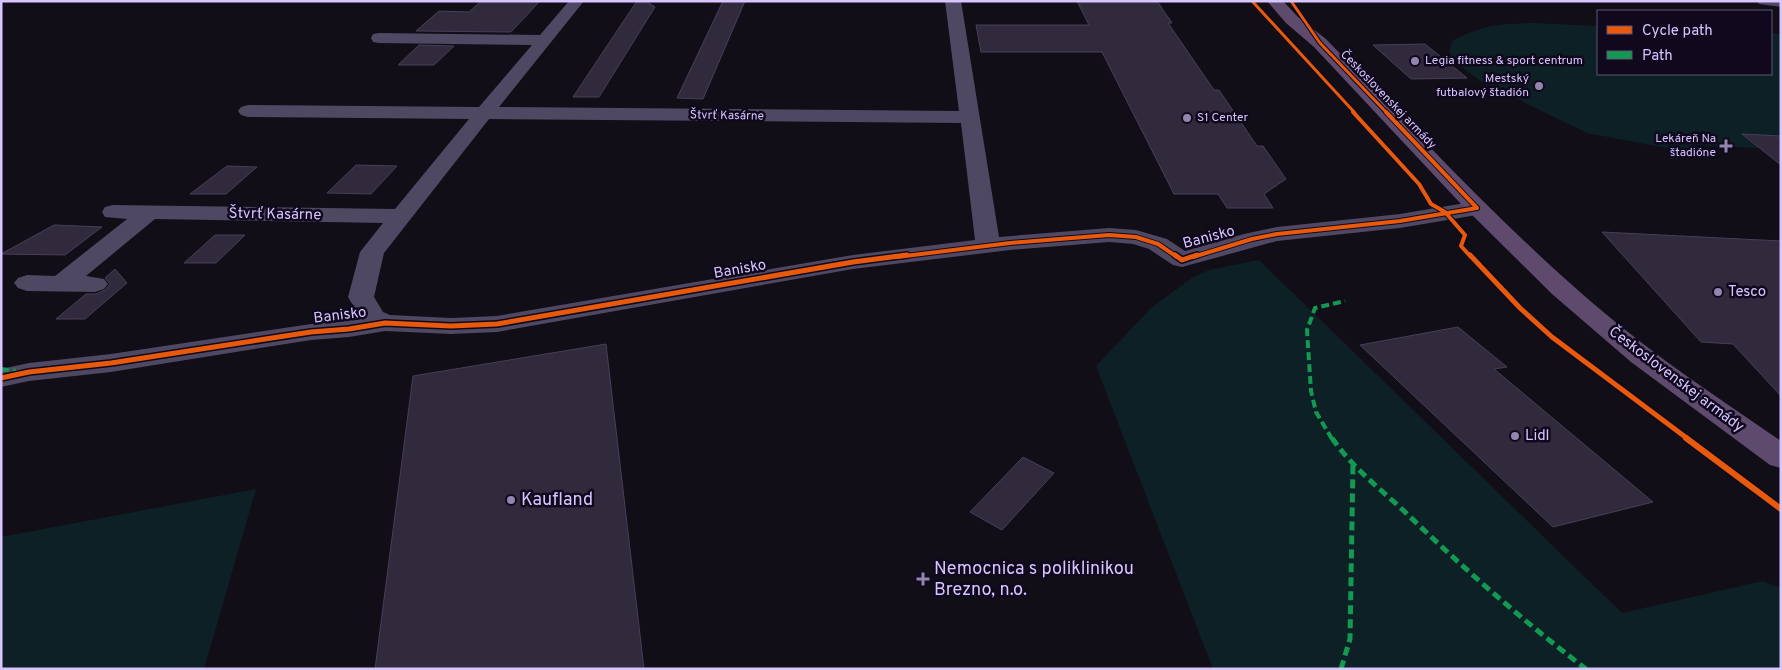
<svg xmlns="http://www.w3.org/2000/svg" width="1782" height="670" font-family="Overpass,sans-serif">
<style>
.green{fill:#0d2025}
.building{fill:#302a3c;stroke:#473f58}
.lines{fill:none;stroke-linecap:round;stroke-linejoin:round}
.minor{fill:#4e4862;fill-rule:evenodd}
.major{fill:#5d4a6c;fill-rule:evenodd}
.quiet-far1{stroke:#139951;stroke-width:4;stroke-dasharray:8 4;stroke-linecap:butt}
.quiet{stroke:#139951;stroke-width:5;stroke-dasharray:9 5;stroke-linecap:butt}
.cycleway-far3-casing{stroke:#10091d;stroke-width:5}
.cycleway-far2-casing{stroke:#10091d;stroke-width:6}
.cycleway-far1-casing{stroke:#10091d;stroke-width:8}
.cycleway-casing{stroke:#10091d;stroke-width:9}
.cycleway-far3{stroke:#e8590c;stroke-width:3}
.cycleway-far2{stroke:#e8590c;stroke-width:4}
.cycleway-far1{stroke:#e8590c;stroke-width:5}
.cycleway{stroke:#e8590c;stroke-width:6}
.poi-dot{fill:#9285ae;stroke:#10091d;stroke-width:2}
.labels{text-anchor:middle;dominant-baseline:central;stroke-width:5;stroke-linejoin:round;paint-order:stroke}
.far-poi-label{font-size:12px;fill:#d7c5ff;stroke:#10091d;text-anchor:start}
.far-street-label{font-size:12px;fill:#d7c5ff;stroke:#10091d}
.street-label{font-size:15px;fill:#d7c5ff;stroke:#10091d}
.poi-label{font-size:15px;fill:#d7c5ff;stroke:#10091d;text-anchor:start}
.near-poi-label{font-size:18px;fill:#d7c5ff;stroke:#10091d;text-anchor:start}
</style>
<rect width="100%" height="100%" fill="#110e18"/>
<!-- green -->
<g class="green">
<path d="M1531,23L1598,26V74H1771V33L1781,34V149L1695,145L1702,152L1677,150L1587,133L1480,81L1453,60L1449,51L1452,41C1482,25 1498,24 1531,23Z"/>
<polygon points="1259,260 1622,613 1763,581 1781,588 1781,669 1213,669 1096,366 1152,307 1192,278 1209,270"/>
<polygon points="256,489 204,669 1,669 1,537"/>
</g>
<!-- building -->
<g class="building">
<polygon points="481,1 540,1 511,32 416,31 439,11 469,12"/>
<polygon points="637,1 646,1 655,7 599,97 573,97"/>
<polygon points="723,1 745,1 703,99 677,98"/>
<polygon points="1077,1 1157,1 1172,23 1168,23 1214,90 1219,90 1257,146 1263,146 1286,179 1264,194 1273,208 1227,208 1218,194 1174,194 1102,52 981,52 976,25 1089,25"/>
<polygon points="1425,44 1467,78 1411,79 1373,45"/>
<polygon points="419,45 454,46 434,65 398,65"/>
<polygon points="1742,134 1781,136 1781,165"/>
<polygon points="356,165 397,166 371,194 327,193"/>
<polygon points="227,166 257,167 226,194 190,194"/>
<polygon points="54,225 102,227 65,255 1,254"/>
<polygon points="1602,232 1781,241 1781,396 1733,344 1701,342"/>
<polygon points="215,235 245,235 216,263 184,263"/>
<polygon points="115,269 127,283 85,319 56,319 86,294 96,294 105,290 110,284 105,278"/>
<polygon points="1458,327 1507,367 1494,369 1653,502 1553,527 1360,345"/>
<polygon points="606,344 644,669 375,669 413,376"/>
<polygon points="1023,457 1054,473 1002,530 970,512"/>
</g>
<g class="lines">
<!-- minor -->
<g class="minor">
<path d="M569,1H584L499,107L959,111L945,1H961L999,237L1109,228L1136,230L1167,239L1185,251L1244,234L1277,227L1400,214L1477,201L1485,203L1488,208L1485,213L1477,215L1400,228L1277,241L1182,267L1173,265L1149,249L1133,244L1109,242L1010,250L853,269L497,332L451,334L385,331L349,337L311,340L111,372L29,381L1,387V369L29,363L111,354L311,324L361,319L348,297L360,252L383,223L155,219L86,276L104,279L108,284L104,289L95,292L27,291L18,288L14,283L18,278L27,275L55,276L127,219L105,217L102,212L105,207L113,205L395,209L469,119L248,117L241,115L238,111L241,107L248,105L479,107L532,45L379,43L373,42L371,38L373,34L379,33L540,35ZM489,119L961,123L975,240L853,255L497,316L451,318L390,315L383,312L374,297L384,253Z"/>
<polygon points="1757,1 1781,1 1781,7 1759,4"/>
</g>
<!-- major -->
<path class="major" d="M1267,1H1283L1298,17L1326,39C1414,130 1499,223 1595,305C1653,355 1718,398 1781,441V468L1770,465L1631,362L1552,294L1461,204L1314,47L1286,23Z"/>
<!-- quiet-far1 -->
<g class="quiet-far1">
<polyline points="1,369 16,371"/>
<polyline points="1332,439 1316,412 1311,391 1307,330 1315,308 1345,301"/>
</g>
<!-- quiet -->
<g class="quiet">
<path d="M1332,438C1351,466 1379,488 1404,511C1462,567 1522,620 1586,669"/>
<polyline points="1341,669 1350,639 1353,463"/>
</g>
<!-- cycleway-far3 casing -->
<g class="cycleway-far3-casing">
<g id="cycleway-far3">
<polyline points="1252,1 1355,113"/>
<polyline points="1291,1 1320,43 1387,113"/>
</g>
</g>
<!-- cycleway-far2 casing -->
<g class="cycleway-far2-casing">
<g id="cycleway-far2">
<polyline points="1353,112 1419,184 1431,204 1445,212 1465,235 1461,246 1471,257"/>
<polyline points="1386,112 1477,208"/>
<polyline points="897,257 1010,243 1109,235 1136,237 1158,244 1177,257"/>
<polyline points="1193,257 1252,239 1277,234 1400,221 1477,208"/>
</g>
</g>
<!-- cycleway-far1 casing -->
<g class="cycleway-far1-casing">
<g id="cycleway-far1">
<polyline points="1175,255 1182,260 1197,255"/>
<polyline points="1470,255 1520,308 1552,337 1688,439"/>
<polyline points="1,378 29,372 111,363 311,332 349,329 385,323 451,326 497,324 853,262 907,255"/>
</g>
</g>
<!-- cycleway casing -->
<g class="cycleway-casing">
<polyline id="cycleway" points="1686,438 1781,509"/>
</g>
<!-- cycleway-far3 -->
<use href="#cycleway-far3" class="cycleway-far3"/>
<!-- cycleway-far2 -->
<use href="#cycleway-far2" class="cycleway-far2"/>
<!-- cycleway-far1 -->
<use href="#cycleway-far1" class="cycleway-far1"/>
<!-- cycleway -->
<use href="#cycleway" class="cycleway"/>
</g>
<!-- markers -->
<g class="poi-dot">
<circle cx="1415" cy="61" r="5"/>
<circle cx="1539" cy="86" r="5"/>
<circle cx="1187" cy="118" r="5"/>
<path d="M1723.5 138.5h5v5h5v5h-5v5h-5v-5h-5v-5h5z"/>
<circle cx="1718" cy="292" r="5"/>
<circle cx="1515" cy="436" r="5"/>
<circle cx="511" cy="500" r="5"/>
<path d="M920.5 571.5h5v5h5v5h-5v5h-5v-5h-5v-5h5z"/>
</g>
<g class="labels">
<!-- far-poi labels -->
<g class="far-poi-label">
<text x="1425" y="61">Legia fitness &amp; sport centrum</text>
<text x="1529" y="79" text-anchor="end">Mestský<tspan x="1529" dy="14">futbalový štadión</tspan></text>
<text x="1197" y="118">S1 Center</text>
<text x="1716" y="139" text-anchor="end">Lekáreň Na<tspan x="1716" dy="14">štadióne</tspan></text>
</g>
<!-- far-street labels -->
<g class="far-street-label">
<text transform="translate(1388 100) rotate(46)">Československej armády</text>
<text transform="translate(727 116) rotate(1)">Štvrť Kasárne</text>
</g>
<!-- street labels -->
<g class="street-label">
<text transform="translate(275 215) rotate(1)">Štvrť Kasárne</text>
<text transform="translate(1209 238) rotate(-15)">Banisko</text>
<text transform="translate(740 270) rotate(-10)">Banisko</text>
<text transform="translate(340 316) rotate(-7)">Banisko</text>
<text transform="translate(1676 380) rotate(37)">Československej armády</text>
</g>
<!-- poi labels -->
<g class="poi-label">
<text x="1728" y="292">Tesco</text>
<text x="1525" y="436">Lidl</text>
</g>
<!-- near-poi labels -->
<g class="near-poi-label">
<text x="521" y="500">Kaufland</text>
<text x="934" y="569">Nemocnica s poliklinikou<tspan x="934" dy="21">Brezno, n.o.</tspan></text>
</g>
</g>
<!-- border -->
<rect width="1782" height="670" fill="none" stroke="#d7c5ff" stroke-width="5"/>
<!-- legend -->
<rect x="1597" y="10" width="175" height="65" fill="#10091d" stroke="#605477"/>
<rect x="1607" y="26" width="25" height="8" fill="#e8590c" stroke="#605477"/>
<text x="1642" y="35" font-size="15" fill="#d7c5ff">Cycle path</text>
<rect x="1607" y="51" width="25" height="8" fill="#139951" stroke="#605477"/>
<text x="1642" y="60" font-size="15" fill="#d7c5ff">Path</text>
</svg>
